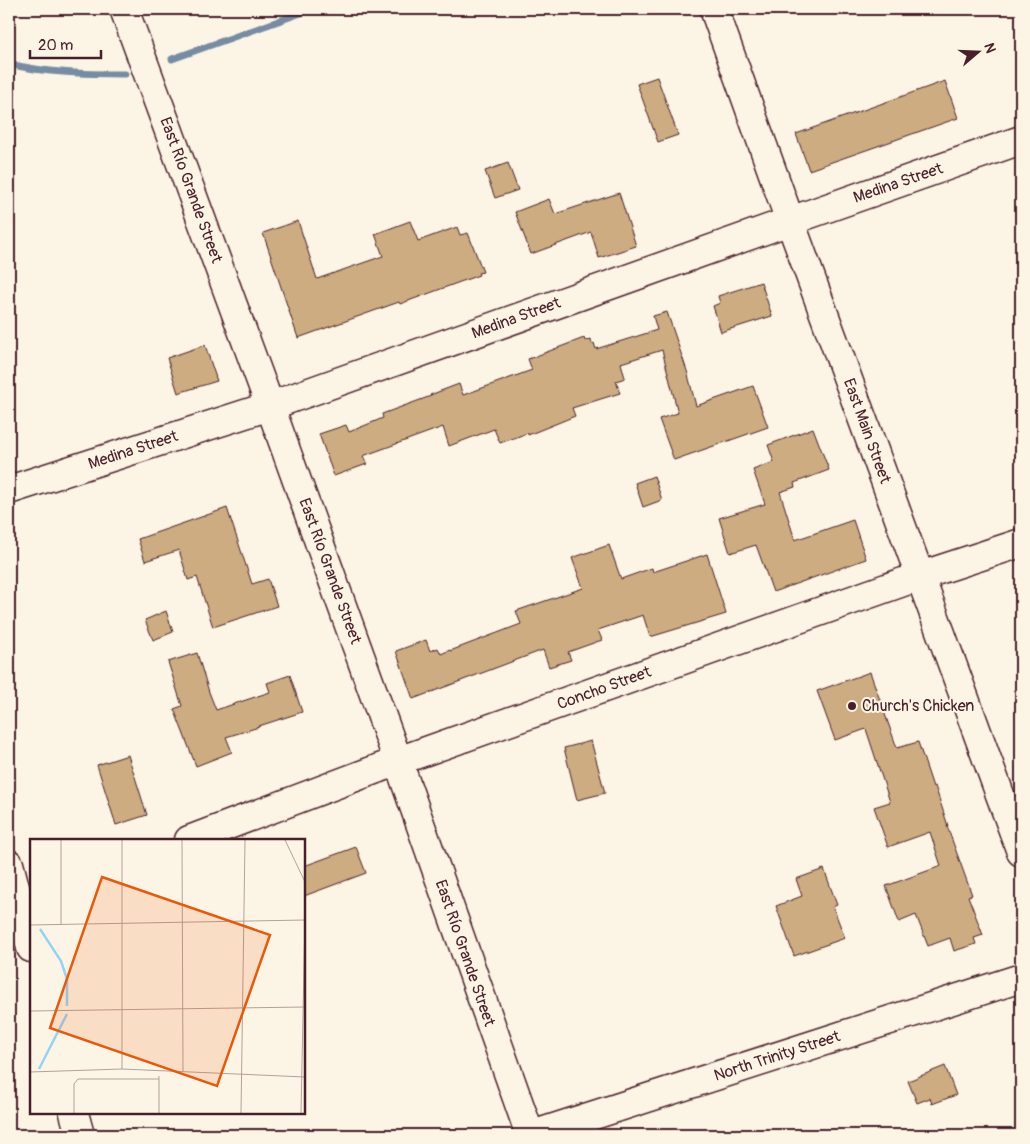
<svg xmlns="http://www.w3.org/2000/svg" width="1030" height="1144" font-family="Pangolin,sans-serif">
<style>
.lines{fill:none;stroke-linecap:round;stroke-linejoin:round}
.stream{stroke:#768ca4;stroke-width:7}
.building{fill:#ccac80;stroke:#4a1f2b}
.minor-casing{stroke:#4a1f2b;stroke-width:31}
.secondary-casing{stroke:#4a1f2b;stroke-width:31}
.primary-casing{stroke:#4a1f2b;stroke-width:31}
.minor{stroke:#fcf5e5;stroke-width:28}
.secondary{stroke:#fcf5e5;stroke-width:28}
.primary{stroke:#fcf5e5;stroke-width:28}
.poi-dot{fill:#4a1f2b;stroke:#fcf5e5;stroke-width:2}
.labels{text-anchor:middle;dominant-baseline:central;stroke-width:4;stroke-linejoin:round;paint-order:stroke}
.street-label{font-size:16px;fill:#4a1f2b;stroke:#fcf5e5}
.poi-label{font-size:16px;fill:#4a1f2b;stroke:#fcf5e5;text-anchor:start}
.inset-river{fill:none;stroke:#93d4f4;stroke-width:2.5}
.inset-road{fill:none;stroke:#b59f9b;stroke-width:1}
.view{fill:#e8590c;fill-opacity:0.15;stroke:#e8590c;stroke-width:2.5}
.inset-edge{fill:none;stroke:#4a1f2b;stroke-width:2.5}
</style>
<rect width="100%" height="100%" fill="#fcf5e5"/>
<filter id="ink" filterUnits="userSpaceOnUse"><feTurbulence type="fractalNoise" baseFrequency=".02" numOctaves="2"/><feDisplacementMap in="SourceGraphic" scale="10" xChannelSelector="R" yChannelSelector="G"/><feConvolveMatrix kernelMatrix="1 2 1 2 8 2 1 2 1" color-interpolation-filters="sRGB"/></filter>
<g filter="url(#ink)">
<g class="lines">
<!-- stream -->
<g class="stream">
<polyline points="172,59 312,9"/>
<path d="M9,64C46,73 86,74 125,74"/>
</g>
</g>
<!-- building -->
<g class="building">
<polygon points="657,77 678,135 658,142 637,84"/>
<polygon points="945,81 958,118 809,170 796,134"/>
<polygon points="508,163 518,190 495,198 485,171"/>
<polygon points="619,193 636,246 599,258 591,232 531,254 515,212 549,199 555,214"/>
<polygon points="298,221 317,279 383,256 375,234 410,221 418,241 457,227 460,235 468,233 483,272 478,273 479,275 400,304 399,302 298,338 263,233"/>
<polygon points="761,282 772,316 721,332 713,306 720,303 718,296"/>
<polygon points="667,312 687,371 696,406 753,386 768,427 674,460 659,419 678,413 662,350 621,363 625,378 616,381 620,393 572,408 575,416 528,435 528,433 500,443 494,429 449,446 443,427 363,456 367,464 334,476 319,434 346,425 349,432 383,418 382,414 431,396 430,395 459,384 463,395 532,370 528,359 584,338 585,341 591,339 592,344 594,343 596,349 657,330 653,316"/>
<polygon points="205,345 217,381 178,393 167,358"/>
<polygon points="813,428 829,470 794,483 795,487 780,492 795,540 853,520 866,559 773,592 756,545 730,553 719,518 765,504 753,470 774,462 768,445"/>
<polygon points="654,476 662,500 643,507 635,483"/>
<polygon points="227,508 252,584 268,579 277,606 213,627 197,577 188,580 179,550 145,561 138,539"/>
<polygon points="609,545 621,579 652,568 653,572 707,554 726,614 650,637 643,615 598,630 602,640 568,652 571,660 549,667 543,650 413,699 396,651 426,640 430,651 438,648 441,654 450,650 450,651 521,624 516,611 583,588 572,558"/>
<polygon points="166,611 173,632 153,640 145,620"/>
<polygon points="197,653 209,692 216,710 270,692 267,683 290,675 302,712 259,726 259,727 226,737 232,752 196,766 174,709 182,706 168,662"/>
<polygon points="870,672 897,748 918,742 933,787 935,786 948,826 947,826 972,895 968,896 983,935 974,938 976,944 954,951 950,938 928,946 916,915 899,922 886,886 941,866 930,832 888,847 874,807 890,802 866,729 835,740 817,691"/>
<polygon points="591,741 605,793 577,800 564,748"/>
<polygon points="128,755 147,815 116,825 97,765"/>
<polygon points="356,847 366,873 304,896 304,866"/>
<polygon points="824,869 837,905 833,907 845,938 794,956 776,906 802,896 796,879"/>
<polygon points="945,1066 956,1095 932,1104 930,1098 917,1103 908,1081"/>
</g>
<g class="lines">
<!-- minor casing -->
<g class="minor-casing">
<g id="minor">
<polyline points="124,9 270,406 398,761 530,1135"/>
<polyline points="9,490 270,406 790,221 1021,140"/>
<polyline points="189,840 398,761 920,576 1021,543"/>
<polyline points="532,1135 1021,978"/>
</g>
</g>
<!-- secondary casing -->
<g class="secondary-casing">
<polyline id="secondary" points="714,9 790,221 1021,852"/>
</g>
<!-- primary casing -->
<g class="primary-casing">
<g id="primary">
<polyline points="9,864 31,948"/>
<polyline points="74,1113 80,1135"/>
</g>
</g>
<!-- minor -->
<use href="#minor" class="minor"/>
<!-- secondary -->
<use href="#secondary" class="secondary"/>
<!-- primary -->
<use href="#primary" class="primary"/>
</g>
</g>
<!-- markers -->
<circle class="poi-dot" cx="852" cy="706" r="5"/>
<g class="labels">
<!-- street labels -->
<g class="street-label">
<text transform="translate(898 183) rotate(-19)">Medina Street</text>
<text transform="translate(191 190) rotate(70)">East Río Grande Street</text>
<text transform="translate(516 318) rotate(-20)">Medina Street</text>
<text transform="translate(867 431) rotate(70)">East Main Street</text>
<text transform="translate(133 450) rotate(-18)">Medina Street</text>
<text transform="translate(330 571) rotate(70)">East Río Grande Street</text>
<text transform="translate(604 688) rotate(-20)">Concho Street</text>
<text transform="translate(465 953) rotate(71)">East Río Grande Street</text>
<text transform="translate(777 1056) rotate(-18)">North Trinity Street</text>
</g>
<!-- poi labels -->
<g class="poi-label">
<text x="862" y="706">Church's Chicken</text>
</g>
</g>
<!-- overview -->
<g transform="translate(30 839)">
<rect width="275" height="275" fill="#fcf5e5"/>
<path class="inset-river" d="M10,90L31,122L37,140V167M9,230L37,175"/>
<path class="inset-road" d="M31,1V85M152,1L153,232M255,1L275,43M0,86L275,81M0,172L275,168M92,230V1M0,233L92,230L275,238M44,274V245L48,240H129M129,274V237M211,274L215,1M271,274L275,77"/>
<path class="view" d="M72,38L240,96L187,247L20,189Z"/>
<rect width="275" height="275" class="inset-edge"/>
</g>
<!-- margin -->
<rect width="1030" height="1144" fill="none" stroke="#fcf5e5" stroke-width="30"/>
<rect x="15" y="15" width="1000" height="1114" fill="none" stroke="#4a1f2b" stroke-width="2" filter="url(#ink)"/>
<!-- north arrow -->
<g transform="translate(978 52) rotate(71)" stroke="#fcf5e5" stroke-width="4" paint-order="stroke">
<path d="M0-4L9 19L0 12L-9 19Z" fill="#4a1f2b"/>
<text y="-8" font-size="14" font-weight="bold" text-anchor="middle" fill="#4a1f2b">N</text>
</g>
<!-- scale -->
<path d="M30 50v8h71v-8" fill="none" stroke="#4a1f2b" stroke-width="2.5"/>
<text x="38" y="50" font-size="15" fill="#4a1f2b" stroke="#fcf5e5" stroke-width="4" paint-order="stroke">20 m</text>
</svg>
